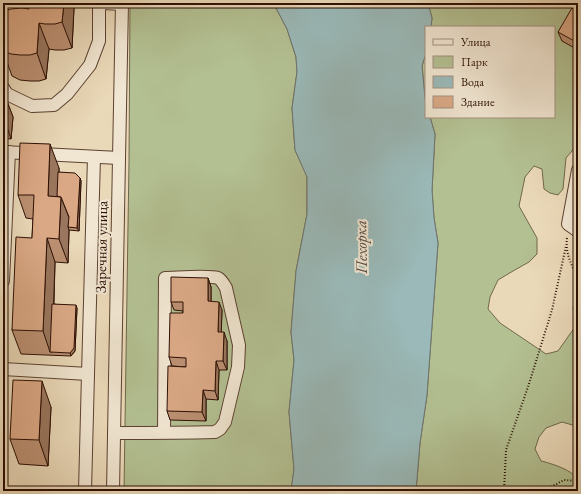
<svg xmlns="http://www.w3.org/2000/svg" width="581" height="494" font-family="'EB Garamond',serif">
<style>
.green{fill:#b3c092;stroke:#70684b}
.water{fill:#9ab9b8;stroke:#6e7570}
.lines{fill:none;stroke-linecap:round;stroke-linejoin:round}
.minor-casing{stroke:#5c4231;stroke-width:14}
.path{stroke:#2d0f04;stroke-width:2;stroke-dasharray:1 2;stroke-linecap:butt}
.minor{stroke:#f1e6d2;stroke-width:12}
.wall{fill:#bb9072;stroke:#2d0f04}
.shaded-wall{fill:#99765d;stroke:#2d0f04}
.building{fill:#daa885;stroke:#2d0f04}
.labels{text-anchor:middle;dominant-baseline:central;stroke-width:4;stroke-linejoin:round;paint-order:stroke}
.street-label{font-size:15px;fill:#2d0f04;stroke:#f1e6d2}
.water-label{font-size:16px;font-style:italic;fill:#534a43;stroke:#f1e6d2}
</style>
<rect width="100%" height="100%" fill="#ead9b9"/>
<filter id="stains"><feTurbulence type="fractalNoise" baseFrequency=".005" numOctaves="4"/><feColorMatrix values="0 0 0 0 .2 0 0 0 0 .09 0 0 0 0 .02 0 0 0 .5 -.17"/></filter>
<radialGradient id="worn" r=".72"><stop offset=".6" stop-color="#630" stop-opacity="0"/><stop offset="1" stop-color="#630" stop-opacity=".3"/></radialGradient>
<!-- green -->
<g class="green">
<polygon points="130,3 269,3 276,8 287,29 296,57 297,72 292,108 295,150 307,176 307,214 296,271 291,332 294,360 289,412 294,469 291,491 124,491 129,161"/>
<path d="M428,3H578V142L572,151L566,158L563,189L558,195L550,193L544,189L542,169L534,166L525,177L519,206L537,238V254L529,262L513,271L498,280L490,297L488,309L500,323L546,354L558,351L577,324L573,308L574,303H578V427L576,426L562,422L546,428L539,437L535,449L541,461C550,463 576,471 578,481C579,484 578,488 578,491H416L420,443L427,395L438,243L434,218L432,190L435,134L430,117H554V27H431L432,18Z"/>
<polygon points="426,53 426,103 425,98 422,66"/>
</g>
<!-- water -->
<polygon class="water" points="269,3 428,3 432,18 431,27 426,27 426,53 422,66 425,98 426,103 426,117 430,117 435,134 432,190 434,218 438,243 427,395 420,443 416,491 291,491 294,469 289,412 294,360 291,332 296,271 307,214 307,177 295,150 292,108 297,72 296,57 287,29 276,8"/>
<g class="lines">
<!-- minor casing -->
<g class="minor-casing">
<g id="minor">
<polyline points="102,3 122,4"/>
<polyline points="3,15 10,3"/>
<polyline points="3,88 7,94 32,106 54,105 67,94 90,65 99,41 99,3"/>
<polyline points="3,152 119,158"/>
<polyline points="578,170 568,224 578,231"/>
<polyline points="3,281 9,152"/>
<polyline points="3,369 88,374 94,157"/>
<path d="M114,433C147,433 181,433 215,432L220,429L225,422L238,367L239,345L226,288C224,285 222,280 218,278C211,275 175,278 165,278L164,433"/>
<polyline points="85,491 88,374"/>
<polyline points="113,491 119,158 122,3"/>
</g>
</g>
<!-- path -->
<g class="path">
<path d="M567,238C565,252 571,265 578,277"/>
<polyline points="504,491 506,450 528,387 552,310 566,246"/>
<polyline points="543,491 564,480 578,481"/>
</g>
<!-- minor -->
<use href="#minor" class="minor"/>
</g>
<!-- wall -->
<g class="wall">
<polygon points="74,8 72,48 64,50 55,50 49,49 46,79 39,81 30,81 20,80 12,76 3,51 29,9"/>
<polygon points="578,11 578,50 562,41 558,32"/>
<polygon points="3,96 5,96 13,117 11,139 3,138"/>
<polygon points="59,168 59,172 80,178 81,181 79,231 69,230 68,263 55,262 54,304 77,308 75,351 71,356 21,354 12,330 32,238 33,219 26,218 18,195"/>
<polygon points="208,278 211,287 211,301 222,310 221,332 227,341 227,370 219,370 218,400 206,399 206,421 170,420 167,411 186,367 172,366 169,357 183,313 183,311 174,310 171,302"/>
<polygon points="51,407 48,466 19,464 10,439"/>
</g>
<!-- shaded-wall -->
<g class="shaded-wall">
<polygon points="64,3 72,3 74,8 72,48 62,22"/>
<polygon points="39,23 49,49 46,79 37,53"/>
<polygon points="5,96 13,117 11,139 4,118"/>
<polygon points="50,144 59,168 57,217 48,196"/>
<polygon points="80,178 81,181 79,231 77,228"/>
<polygon points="61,197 70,220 68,227 69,230 68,263 59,239"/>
<polygon points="47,238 55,262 52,352 50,352 43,331"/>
<polygon points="208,278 211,287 211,310 208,301"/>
<polygon points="219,302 222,310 221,341 218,332"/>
<polygon points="76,305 77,308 75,351 71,356 70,353"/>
<polygon points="224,332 227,341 227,370 223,361"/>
<polygon points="216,361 219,370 218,400 215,391"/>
<polygon points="42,381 51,407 48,466 39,440"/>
<polygon points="203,390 206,399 206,421 202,412"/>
</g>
<!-- building -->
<g class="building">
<polygon points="29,3 64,3 62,22 55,24 45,24 39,23 37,53 30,55 20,55 11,54 3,51 5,11 11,9 22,8 29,9"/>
<polygon points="572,8 578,11 578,43 558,32"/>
<polygon points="3,96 5,96 4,118 3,118"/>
<polygon points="20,143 50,144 48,196 61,197 59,239 47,238 43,331 12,330 16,237 32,238 34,195 18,195"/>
<polygon points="58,172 75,173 80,178 77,228 68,227 69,217 61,197 57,196"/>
<polygon points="171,277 208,278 208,301 219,302 218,332 224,332 223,361 216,361 215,391 203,390 202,412 167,411 168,366 186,367 186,358 169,357 170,313 183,313 183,302 171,302"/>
<polygon points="52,304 76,305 74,348 70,353 50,352"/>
<polygon points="13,380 42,381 39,440 10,439"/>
</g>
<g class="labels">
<!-- street labels -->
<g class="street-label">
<text transform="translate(101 247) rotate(-89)">Заречная улица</text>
</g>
<!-- water labels -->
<g class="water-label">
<text transform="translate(361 247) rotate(-91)">Пехорка</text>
</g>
</g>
<!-- margin -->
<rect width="581" height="494" fill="none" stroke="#ead9b9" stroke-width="16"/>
<rect x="4" y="4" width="573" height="486" fill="none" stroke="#2d0f04" stroke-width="2"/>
<rect x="8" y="8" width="565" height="478" fill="none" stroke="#2d0f04"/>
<!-- legend -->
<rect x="425" y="26" width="130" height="92" fill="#f1e6d2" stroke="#a39080"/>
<rect x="433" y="39" width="20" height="6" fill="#f1e6d2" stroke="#a39080"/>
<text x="461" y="46" font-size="12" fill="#2d0f04">Улица</text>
<rect x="433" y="56" width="20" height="12" fill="#b3c092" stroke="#a39080"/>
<text x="461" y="66" font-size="12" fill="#2d0f04">Парк</text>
<rect x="433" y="76" width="20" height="12" fill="#9ab9b8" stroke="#a39080"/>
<text x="461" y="86" font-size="12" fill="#2d0f04">Вода</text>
<rect x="433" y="96" width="20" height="12" fill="#daa885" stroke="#a39080"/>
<text x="461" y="106" font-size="12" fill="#2d0f04">Здание</text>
<rect width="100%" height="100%" filter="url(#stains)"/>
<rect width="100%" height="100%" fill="url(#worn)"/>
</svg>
